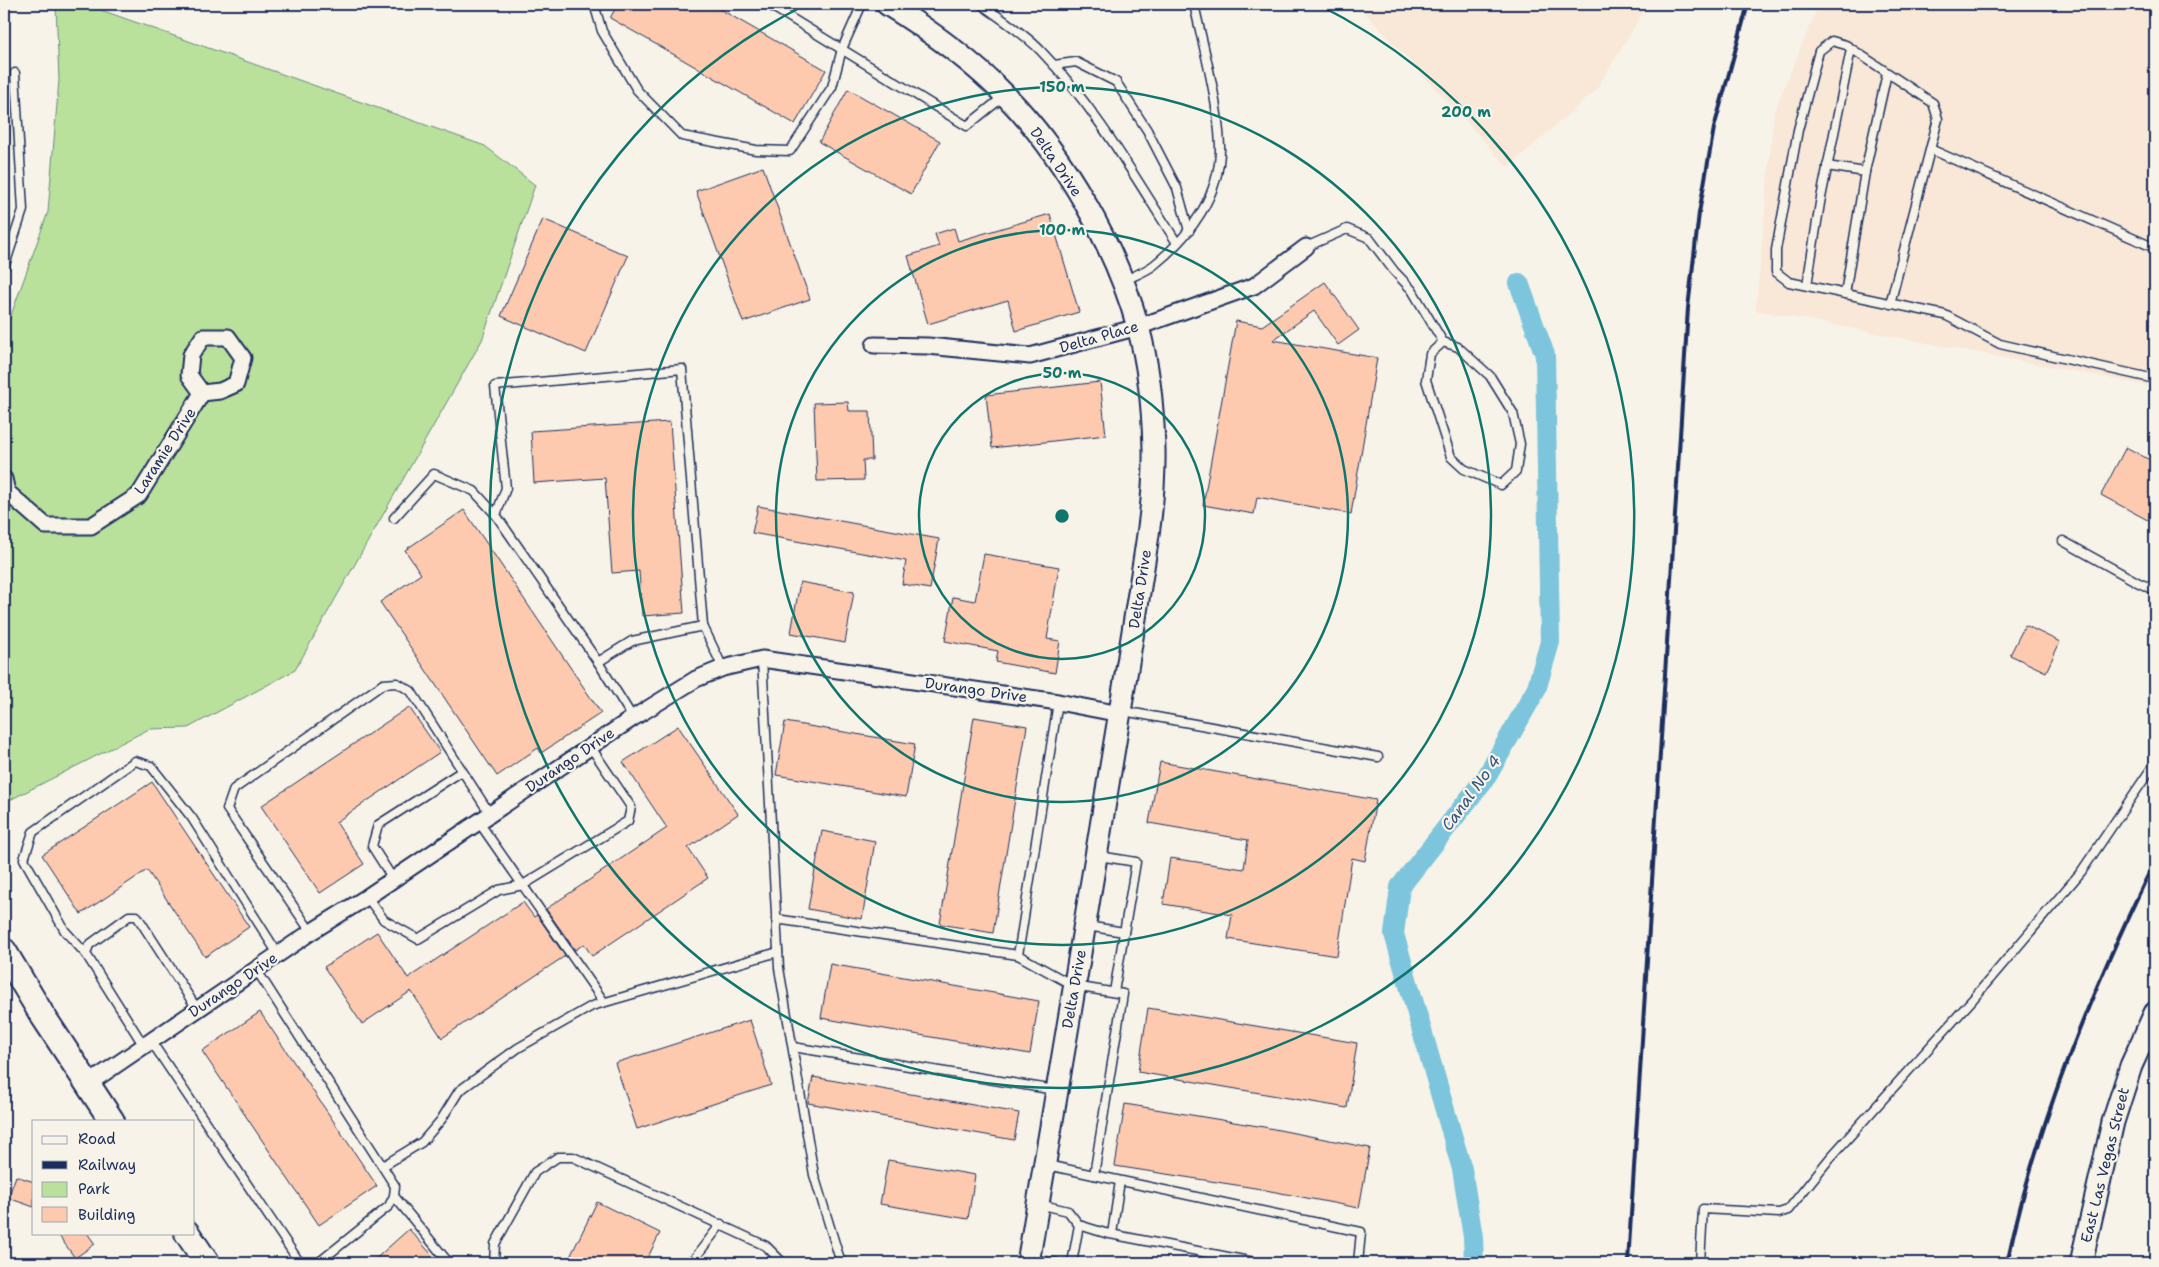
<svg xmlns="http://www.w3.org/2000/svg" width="2159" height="1267" font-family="'Shantell Sans',sans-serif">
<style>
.built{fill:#f9e7d7}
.green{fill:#bae19c;stroke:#6a887d}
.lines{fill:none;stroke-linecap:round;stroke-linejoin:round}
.canal{stroke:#7cc5dc;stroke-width:20}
.building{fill:#fecaaf;stroke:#1b2f5e}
.lane-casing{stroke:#1b2f5e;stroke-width:11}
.street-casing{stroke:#1b2f5e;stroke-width:19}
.secondary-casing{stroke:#1b2f5e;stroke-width:25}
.primary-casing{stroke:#1b2f5e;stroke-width:28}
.lane{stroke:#f7f3e8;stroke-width:8}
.street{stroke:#f7f3e8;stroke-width:15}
.secondary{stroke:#f7f3e8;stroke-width:21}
.primary{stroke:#f7f3e8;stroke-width:24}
.rail{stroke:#1b2f5e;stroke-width:4}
.ring{fill:none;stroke:#0f766e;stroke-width:2.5}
.labels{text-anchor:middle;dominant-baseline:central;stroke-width:4.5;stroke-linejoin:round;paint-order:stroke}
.street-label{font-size:15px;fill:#1b2f5e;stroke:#f7f3e8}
.water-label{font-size:16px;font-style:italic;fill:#33547e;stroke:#f7f3e8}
.centre{fill:#0f766e;stroke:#f7f3e8;stroke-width:2.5}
.ring-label{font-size:15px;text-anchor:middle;font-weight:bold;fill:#0f766e;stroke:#f7f3e8;stroke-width:4.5;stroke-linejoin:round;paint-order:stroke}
</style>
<rect width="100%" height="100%" fill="#f7f3e8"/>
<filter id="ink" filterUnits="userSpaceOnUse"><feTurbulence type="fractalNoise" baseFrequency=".02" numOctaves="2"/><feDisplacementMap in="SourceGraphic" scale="10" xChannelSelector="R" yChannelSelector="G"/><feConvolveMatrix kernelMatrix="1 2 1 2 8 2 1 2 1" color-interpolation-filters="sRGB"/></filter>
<g filter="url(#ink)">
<!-- built -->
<g class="built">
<polygon points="1357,4 1648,4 1596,90 1508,167"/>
<polygon points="1819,4 2155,4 2155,387 1756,310 1774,112"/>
</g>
<!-- green -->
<polygon class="green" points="56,4 84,4 485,146 535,185 482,340 295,670 188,728 149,729 4,803 4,324 10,318 48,212 59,80"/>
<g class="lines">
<!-- canal -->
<polyline class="canal" points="1474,1263 1473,1237 1462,1169 1394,934 1400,887 1487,776 1536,690 1550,642 1545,355 1519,283"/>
</g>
<!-- building -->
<g class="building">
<polygon points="618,4 711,4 826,70 795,124 610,18"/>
<polygon points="848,89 940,141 911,194 819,142"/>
<polygon points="763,167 810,299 743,322 696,191"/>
<polygon points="1050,214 1079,312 1016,331 1008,300 928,324 908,256 939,246 935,234 954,228 958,241"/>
<polygon points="543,219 628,256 586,353 501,316"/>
<polygon points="1325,282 1359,330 1338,345 1314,311 1273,340 1377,358 1351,514 1257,497 1254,514 1203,505 1236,321 1262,326"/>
<polygon points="1100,382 1106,435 992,448 986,395"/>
<polygon points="848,402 849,411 870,411 872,460 863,460 864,480 817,481 814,403"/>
<polygon points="670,422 684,613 642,616 639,571 612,573 605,478 534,483 531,431"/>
<polygon points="2126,447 2155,463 2155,524 2101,495"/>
<polygon points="758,506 939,539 930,589 902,584 906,561 752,533"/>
<polygon points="464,510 601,713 541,753 538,748 497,776 380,602 421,574 405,550"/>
<polygon points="984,554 1059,567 1047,639 1060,641 1055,673 996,662 998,651 945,641 953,597 975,601"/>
<polygon points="800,582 854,592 845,643 791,633"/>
<polygon points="2025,625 2060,642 2046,672 2010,655"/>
<polygon points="409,707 440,752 336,822 364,864 320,893 261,806"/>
<polygon points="974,717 1027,726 993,933 940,924"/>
<polygon points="785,722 915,744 906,797 776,775"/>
<polygon points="678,726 738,814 688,848 708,878 592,956 584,944 575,950 546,909 667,828 623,762"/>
<polygon points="1160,762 1376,800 1365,861 1352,858 1337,956 1228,939 1232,915 1163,904 1170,858 1244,869 1248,840 1149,823"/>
<polygon points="152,782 249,927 205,957 147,870 81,914 42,855"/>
<polygon points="822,831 875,841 862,919 808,909"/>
<polygon points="523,902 534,917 537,915 565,956 442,1038 411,991 362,1024 324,967 377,932 408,978"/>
<polygon points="830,964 1039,1001 1030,1054 821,1018"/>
<polygon points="1148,1008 1357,1043 1347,1108 1138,1072"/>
<polygon points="260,1012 377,1186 319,1225 202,1051"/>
<polygon points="750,1020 771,1085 637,1129 615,1063"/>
<polygon points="813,1077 1019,1113 1014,1140 808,1103"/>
<polygon points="1125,1104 1264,1127 1370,1148 1359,1208 1255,1188 1115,1166"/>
<polygon points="888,1160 975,1175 968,1219 880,1204"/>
<polygon points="16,1176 34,1182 34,1207 8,1198"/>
<polygon points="597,1202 660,1233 645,1263 567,1263"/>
<polygon points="409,1229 439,1263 371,1263"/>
<polygon points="57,1233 87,1233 95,1244 75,1258"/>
</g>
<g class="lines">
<!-- lane casing -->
<g class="lane-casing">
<g id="lane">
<polyline points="594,4 602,31 637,90 682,136 756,150 790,151 832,87 842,49 862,4"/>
<polyline points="768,4 967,126 1004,96"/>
<path d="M981,4C1001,19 1024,33 1041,51C1096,108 1134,176 1177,243"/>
<polyline points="1054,65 1076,62 1116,82 1147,130 1177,188 1189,231"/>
<polyline points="1930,149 2155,248"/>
<polyline points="1827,166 1865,172"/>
<polyline points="1306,247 1347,229 1369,238 1394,271 1412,290 1443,342 1458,347 1490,376 1513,413 1520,444 1516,471 1501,485 1464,469 1451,457 1426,380 1430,354 1443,342"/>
<polyline points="4,268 23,210 15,73"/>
<path d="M1123,281C1133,276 1145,272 1154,265C1190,236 1221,195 1220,146C1218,99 1204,50 1194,4"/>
<polyline points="1807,285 1820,203 1851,49"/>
<polyline points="1845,294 1865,172 1887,73"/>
<polyline points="1890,304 1938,119 1933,103 1846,45 1832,41 1819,51 1798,130 1776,250 1776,272 1789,282 1945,315 2000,344 2155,379"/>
<polyline points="394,518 434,474 474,491 496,515"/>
<polyline points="2063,541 2139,583 2155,590"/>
<polyline points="762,659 779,968 814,1175 841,1263"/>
<polyline points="598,662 632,641 703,626"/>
<polyline points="1123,711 1378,757"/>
<polyline points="633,718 598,662 496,515 506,488 495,386 682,369 703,626 723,668"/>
<polyline points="478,821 604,1002"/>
<polyline points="1099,856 1136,862 1114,992"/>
<polyline points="393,879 372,846 378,825 462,771"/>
<polyline points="367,897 384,920 418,939 499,890 523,885 628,821 631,807 590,746"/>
<polyline points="776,919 1018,955 1058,702"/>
<polyline points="1087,926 1124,932"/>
<polyline points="311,932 227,809 234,789 383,684 397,683 411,691 490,814"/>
<polyline points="86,954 65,931 24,859 33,832 135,761 151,766 192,818 278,954"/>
<polyline points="1018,955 1074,986 1123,994 1094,1175"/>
<polyline points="256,969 395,1186 394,1196 389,1206 318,1263"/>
<polyline points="151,1041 300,1263"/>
<polyline points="144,1046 86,954 89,945 129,916 137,916 197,1009"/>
<polyline points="793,1047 1055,1090"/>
<polyline points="1047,1165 1361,1232 1358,1263"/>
<polyline points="383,1166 422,1142 441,1120 459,1091 518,1048 592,1006 778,952"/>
<polyline points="394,1196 449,1263"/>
<polyline points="1039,1204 1068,1211 1079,1225"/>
<polyline points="1112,1234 1120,1181"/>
<polyline points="1029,1259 1057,1263"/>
<polyline points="494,1263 495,1244 535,1172 558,1157 573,1157 766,1246 783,1263"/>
<polyline points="691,1263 721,1224"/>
<polyline points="1072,1263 1079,1225 1105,1233 1259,1263"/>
<polyline points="1700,1263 1703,1209 1779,1213 1788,1210 1830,1158 1973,999 2081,872 2155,763"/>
</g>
</g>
<!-- street casing -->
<g class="street-casing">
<g id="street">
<polygon points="203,337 228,337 243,358 236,384 220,391 202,393 189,375 191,355"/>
<polyline points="874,345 928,346 1030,356 1138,327 1254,286 1306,247"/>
<polyline points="4,479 7,492 46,526 91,526 139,495 202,393"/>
<polyline points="88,1084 311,932 367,897 633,718 696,679 723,668 762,659 1058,702 1120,714"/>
</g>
</g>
<!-- secondary casing -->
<g class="secondary-casing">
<g id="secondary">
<path d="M887,4C929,30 971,60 1006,96C1064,155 1116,247 1138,327C1149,366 1153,408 1154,449C1155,500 1146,549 1138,599C1128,665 1117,730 1106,796C1080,952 1055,1107 1028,1263"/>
<polyline points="2081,1263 2113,1122 2131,1066 2155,1013"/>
</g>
</g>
<!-- primary casing -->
<g class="primary-casing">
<g id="primary">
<polyline points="4,951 41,1013 112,1121"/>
<polyline points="187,1233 207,1263"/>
</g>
</g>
<!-- lane -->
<use href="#lane" class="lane"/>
<!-- street -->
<use href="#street" class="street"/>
<!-- secondary -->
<use href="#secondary" class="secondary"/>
<!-- primary -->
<use href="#primary" class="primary"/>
<!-- rail -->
<g class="rail">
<polyline points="1628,1263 1688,308 1699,213 1714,128 1748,4"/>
<path d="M2007,1263C2037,1122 2092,989 2155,861"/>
</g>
</g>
</g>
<!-- distance rings -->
<g class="ring">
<circle cx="1062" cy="516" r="143"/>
<circle cx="1062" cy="516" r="286"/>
<circle cx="1062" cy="516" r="429"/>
<path d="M1317 4A572 572 0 1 1 807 4"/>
</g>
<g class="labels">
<!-- street labels -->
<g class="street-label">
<text transform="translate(1056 162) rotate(56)">Delta Drive</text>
<text transform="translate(1099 337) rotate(-16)">Delta Place</text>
<text transform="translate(165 451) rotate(-57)">Laramie Drive</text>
<text transform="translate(1140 589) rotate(-81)">Delta Drive</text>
<text transform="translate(976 690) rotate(8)">Durango Drive</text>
<text transform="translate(570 760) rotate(-34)">Durango Drive</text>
<text transform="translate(233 985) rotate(-34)">Durango Drive</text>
<text transform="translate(1074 989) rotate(-80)">Delta Drive</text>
<text transform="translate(2105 1165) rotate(-76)">East Las Vegas Street</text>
</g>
<!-- water labels -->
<g class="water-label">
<text transform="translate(1471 793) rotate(-54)">Canal No 4</text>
</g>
</g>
<circle cx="1062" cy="516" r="8" class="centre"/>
<g class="ring-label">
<text x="1062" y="92">150 m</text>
<text x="1466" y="117">200 m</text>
<text x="1062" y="235">100 m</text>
<text x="1062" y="378">50 m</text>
</g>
<!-- margin -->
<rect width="2159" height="1267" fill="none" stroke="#f7f3e8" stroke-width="20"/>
<rect x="10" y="10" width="2139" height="1247" fill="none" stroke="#1b2f5e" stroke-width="2" filter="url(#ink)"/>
<!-- legend -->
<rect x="32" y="1120" width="162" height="115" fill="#f7f3e8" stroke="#9fa5b1"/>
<rect x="42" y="1136" width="25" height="8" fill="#f7f3e8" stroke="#9fa5b1"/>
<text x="78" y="1144" font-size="15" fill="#1b2f5e">Road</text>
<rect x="42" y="1161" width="25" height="8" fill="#1b2f5e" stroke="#9fa5b1"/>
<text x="78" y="1170" font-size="15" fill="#1b2f5e">Railway</text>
<rect x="42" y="1182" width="25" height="15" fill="#bae19c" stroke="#9fa5b1"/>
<text x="78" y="1194" font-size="15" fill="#1b2f5e">Park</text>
<rect x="42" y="1207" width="25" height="15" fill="#fecaaf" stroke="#9fa5b1"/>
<text x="78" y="1220" font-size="15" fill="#1b2f5e">Building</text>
</svg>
